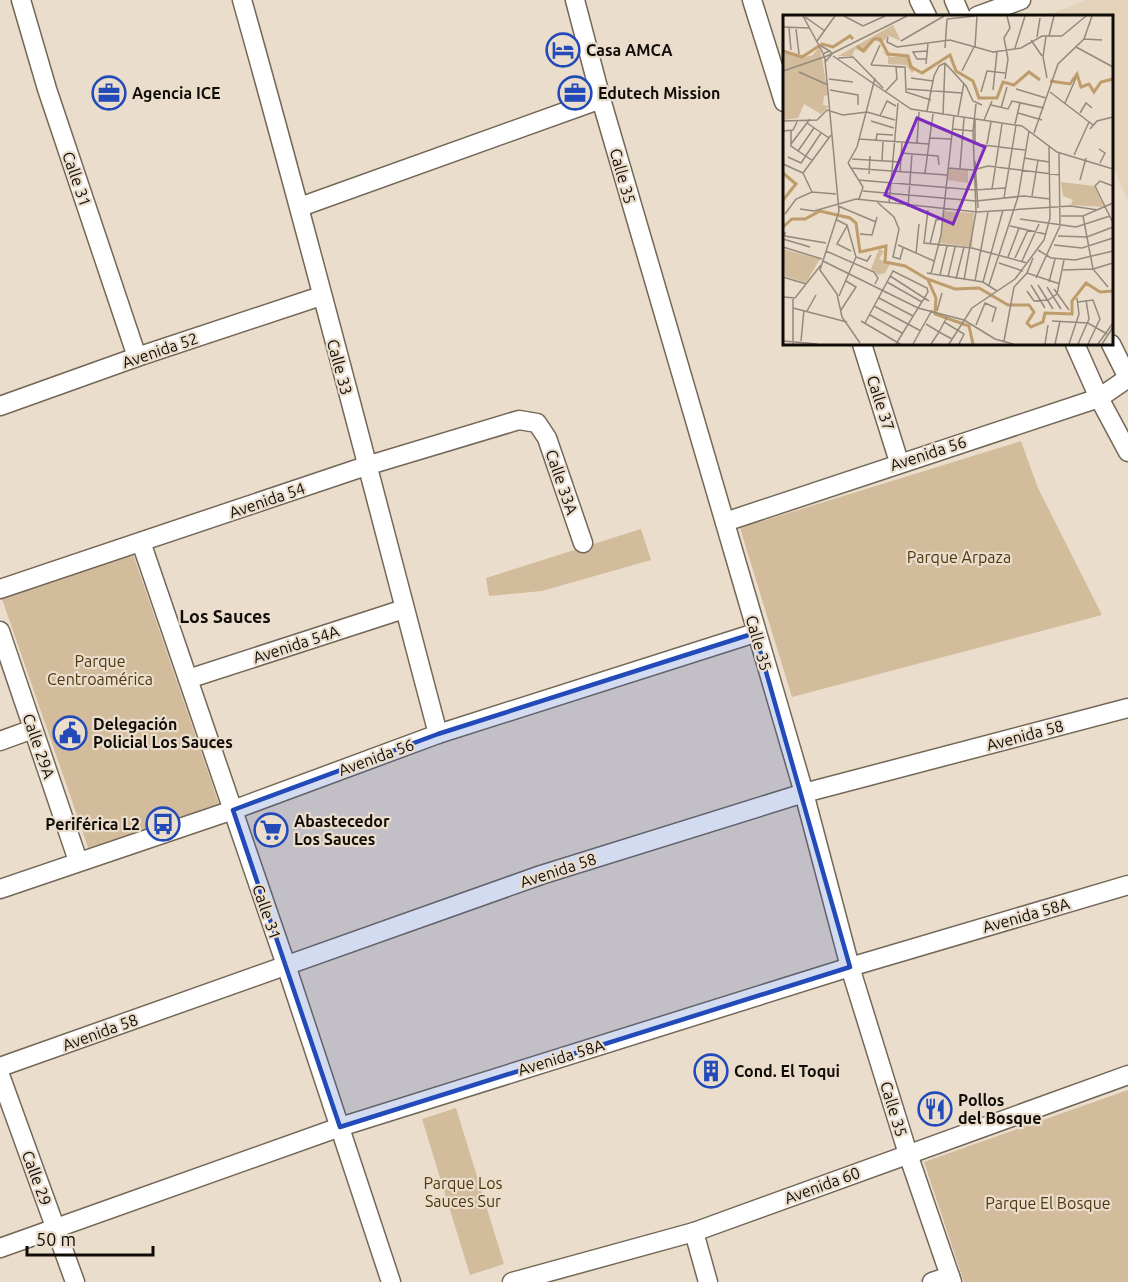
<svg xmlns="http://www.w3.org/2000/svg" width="1128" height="1282" font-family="Ubuntu,sans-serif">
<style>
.built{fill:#e4d3ba}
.green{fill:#d3bc9c}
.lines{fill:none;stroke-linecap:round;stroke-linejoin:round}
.minor-casing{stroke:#736757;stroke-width:21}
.minor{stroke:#fff;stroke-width:18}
.marked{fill:#224ab8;fill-opacity:0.2;stroke:#224ab8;stroke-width:4.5;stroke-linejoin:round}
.labels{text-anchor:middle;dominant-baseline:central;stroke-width:4.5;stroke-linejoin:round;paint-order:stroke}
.poi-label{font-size:16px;font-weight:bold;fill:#100c07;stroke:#eaddcb;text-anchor:start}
.street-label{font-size:16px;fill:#100c07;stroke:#eaddcb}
.park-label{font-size:16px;fill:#4f370f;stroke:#eaddcb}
.neighbourhood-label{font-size:18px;font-weight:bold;fill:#100c07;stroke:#eaddcb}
.inset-river{fill:none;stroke:#be9c6b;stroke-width:3}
.inset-road{fill:none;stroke:#93897d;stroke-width:1.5}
.view{fill:#7b2cbf;fill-opacity:0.15;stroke:#7b2cbf;stroke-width:3}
.inset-edge{fill:none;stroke:#100c07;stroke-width:3}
</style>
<rect width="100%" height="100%" fill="#eaddcb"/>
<!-- built -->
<polygon class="built" points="1085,0 1128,0 1128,201 1112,164 1112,16 1046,16"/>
<!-- green -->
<g class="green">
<polygon points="1021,441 1038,488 1102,615 792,697 740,528"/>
<polygon points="641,529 651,560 542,591 489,596 486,578"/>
<polygon points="133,554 219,804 89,850 2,599"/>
<polygon points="1128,1090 1128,1282 964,1282 924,1162"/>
<polygon points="456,1108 504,1264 470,1275 422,1119"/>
</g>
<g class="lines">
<!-- minor casing -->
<g class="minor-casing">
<g id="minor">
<polyline points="21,0 47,89 137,357"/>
<path d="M242,0C311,244 373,489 438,734"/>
<polyline points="575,0 601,99 804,793 850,967 908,1154 952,1282"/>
<polyline points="752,0 784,102"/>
<polyline points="919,0 927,16"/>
<polyline points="954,0 961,16"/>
<polyline points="977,16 1021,0"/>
<polyline points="300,207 601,99"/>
<polyline points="862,344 899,462"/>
<polyline points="1075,344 1099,398 1128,452"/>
<polyline points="1111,344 1128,378"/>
<polyline points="0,406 137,357 321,296"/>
<polyline points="725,522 1099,398 1128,378"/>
<polyline points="141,542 286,965 391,1282"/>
<polyline points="0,589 366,466 519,420 537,423 547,438 583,543"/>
<polyline points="0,631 78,861"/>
<polyline points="188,679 404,609"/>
<polyline points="0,741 33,729"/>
<polyline points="0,889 233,810 438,734 755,633"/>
<polyline points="0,1067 541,875 804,793 1128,708"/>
<polyline points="0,1075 75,1282"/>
<polyline points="694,1232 708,1282"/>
<polyline points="0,1248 340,1127 850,967 1128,885"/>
<polyline points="512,1282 694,1232 1128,1075"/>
<polyline points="932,1282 950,1276"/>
</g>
</g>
<!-- minor -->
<use href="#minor" class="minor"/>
</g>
<!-- marked area -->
<path class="marked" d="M755,633L850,967L340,1127L233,810L438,734Z"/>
<!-- icons -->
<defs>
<g id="hotel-ring" transform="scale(1.725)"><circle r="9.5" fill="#eaddcb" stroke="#224ab8" stroke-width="1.5"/><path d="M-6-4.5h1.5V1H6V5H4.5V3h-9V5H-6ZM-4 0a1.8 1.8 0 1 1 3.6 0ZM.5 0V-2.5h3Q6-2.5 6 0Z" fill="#224ab8"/></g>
<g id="office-ring" transform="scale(1.725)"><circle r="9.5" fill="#eaddcb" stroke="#224ab8" stroke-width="1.5"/><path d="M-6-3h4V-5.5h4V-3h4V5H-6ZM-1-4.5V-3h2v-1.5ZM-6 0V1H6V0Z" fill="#224ab8"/></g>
<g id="civic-ring" transform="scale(1.725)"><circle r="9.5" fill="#eaddcb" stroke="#224ab8" stroke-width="1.5"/><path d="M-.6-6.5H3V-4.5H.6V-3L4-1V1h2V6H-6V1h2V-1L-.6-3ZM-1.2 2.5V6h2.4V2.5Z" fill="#224ab8"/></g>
<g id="bus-ring" transform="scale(1.725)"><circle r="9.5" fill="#eaddcb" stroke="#224ab8" stroke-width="1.5"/><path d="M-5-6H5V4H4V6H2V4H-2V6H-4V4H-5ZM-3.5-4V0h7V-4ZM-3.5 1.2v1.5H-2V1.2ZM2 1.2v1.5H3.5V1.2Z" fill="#224ab8"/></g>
<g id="supermarket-ring" transform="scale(1.725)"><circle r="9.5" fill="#eaddcb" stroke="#224ab8" stroke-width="1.5"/><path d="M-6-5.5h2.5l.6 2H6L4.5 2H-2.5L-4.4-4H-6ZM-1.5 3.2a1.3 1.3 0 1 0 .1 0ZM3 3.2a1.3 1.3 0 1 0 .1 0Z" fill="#224ab8"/></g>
<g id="building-ring" transform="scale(1.725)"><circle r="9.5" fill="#eaddcb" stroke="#224ab8" stroke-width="1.5"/><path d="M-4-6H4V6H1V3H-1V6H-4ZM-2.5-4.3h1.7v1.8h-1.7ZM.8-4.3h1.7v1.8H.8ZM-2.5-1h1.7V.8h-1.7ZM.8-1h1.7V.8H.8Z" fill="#224ab8"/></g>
<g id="restaurant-ring" transform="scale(1.725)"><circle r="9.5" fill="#eaddcb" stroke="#224ab8" stroke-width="1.5"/><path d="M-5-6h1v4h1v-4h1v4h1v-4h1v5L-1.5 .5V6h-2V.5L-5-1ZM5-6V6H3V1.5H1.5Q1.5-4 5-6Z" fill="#224ab8"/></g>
</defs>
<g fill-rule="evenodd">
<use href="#hotel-ring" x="563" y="50"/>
<use href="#office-ring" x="109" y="93"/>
<use href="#office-ring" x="575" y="93"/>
<use href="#civic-ring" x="70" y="733"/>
<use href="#bus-ring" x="163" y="824"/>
<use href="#supermarket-ring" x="271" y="830"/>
<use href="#building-ring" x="711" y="1071"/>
<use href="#restaurant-ring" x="935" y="1109"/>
</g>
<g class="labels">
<!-- poi labels -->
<g class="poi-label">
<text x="586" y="50">Casa AMCA</text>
<text x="132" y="93">Agencia ICE</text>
<text x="598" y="93">Edutech Mission</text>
<text x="93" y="724">Delegación<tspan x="93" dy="18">Policial Los Sauces</tspan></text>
<text x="294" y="821">Abastecedor<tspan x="294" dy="18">Los Sauces</tspan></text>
<text x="140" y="824" text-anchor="end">Periférica L2</text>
<text x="734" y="1071">Cond. El Toqui</text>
<text x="958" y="1100">Pollos<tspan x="958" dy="18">del Bosque</tspan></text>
</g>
<!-- street labels -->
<g class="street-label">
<text transform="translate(623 176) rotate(74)">Calle 35</text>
<text transform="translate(77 179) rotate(71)">Calle 31</text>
<text transform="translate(160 350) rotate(-19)">Avenida 52</text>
<text transform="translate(340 367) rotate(75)">Calle 33</text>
<text transform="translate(881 403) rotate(72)">Calle 37</text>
<text transform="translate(928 453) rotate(-18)">Avenida 56</text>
<text transform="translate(562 482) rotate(71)">Calle 33A</text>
<text transform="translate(267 500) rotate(-19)">Avenida 54</text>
<text transform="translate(759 643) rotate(74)">Calle 35</text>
<text transform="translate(296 644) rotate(-18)">Avenida 54A</text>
<text transform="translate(1025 735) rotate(-15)">Avenida 58</text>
<text transform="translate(39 746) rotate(71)">Calle 29A</text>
<text transform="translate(376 757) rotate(-20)">Avenida 56</text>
<text transform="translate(558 870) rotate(-18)">Avenida 58</text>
<text transform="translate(267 912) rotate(71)">Calle 31</text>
<text transform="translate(1026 915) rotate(-16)">Avenida 58A</text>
<text transform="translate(100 1032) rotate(-20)">Avenida 58</text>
<text transform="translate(561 1057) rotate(-17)">Avenida 58A</text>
<text transform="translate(894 1109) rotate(73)">Calle 35</text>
<text transform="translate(37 1178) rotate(70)">Calle 29</text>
<text transform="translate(822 1185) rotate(-20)">Avenida 60</text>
</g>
<!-- park labels -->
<g class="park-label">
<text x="959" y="557">Parque Arpaza</text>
<text x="100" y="661">Parque<tspan x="100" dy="18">Centroamérica</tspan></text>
<text x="463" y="1183">Parque Los<tspan x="463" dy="18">Sauces Sur</tspan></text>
<text x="1048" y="1203">Parque El Bosque</text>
</g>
<!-- neighbourhood labels -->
<g class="neighbourhood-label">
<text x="225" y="616">Los Sauces</text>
</g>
</g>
<!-- overview -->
<g transform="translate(783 15)">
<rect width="330" height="330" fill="#eaddcb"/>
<path d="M110,10L118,26L106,21L98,28L92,25L82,38L72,34L69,41H55ZM37,31L45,80L41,81L40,90L46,91L38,99L21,89L15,103L0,105V36L18,43L30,40ZM98,35L108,42L125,41L132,55L129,58L123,50L105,49V42ZM165,153L185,155V168L164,165ZM278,167L311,171L321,192L288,190L290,185L280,181ZM160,196L191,198L189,232L157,228ZM96,234L101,236L96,244L107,249L102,258L95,260L88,254Z" fill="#d3bc9c"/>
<path d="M0,234L37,244L23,268L2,261Z" fill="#d3bc9c"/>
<path class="inset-river" d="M74,31L80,36L91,24H97L105,39L125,41L128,52L139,58L167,40L173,56L190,66L196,83H214L220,67L231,70L246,57L257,65M0,36L19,42L39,29L50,32L67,21L70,24M267,66L287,69L294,59L298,72L306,69L311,77L318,67L330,64M0,158L13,169L0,185M0,212L9,204H22L37,196L67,203L73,208L77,237L103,231L102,247L122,251L144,264L172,274L196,273L225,290H246L251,297L244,308L248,312L260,307L262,298L289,299V286L303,268L317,277L330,276M145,265L153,283L152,299L186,311L190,329"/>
<path class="inset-road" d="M20,1L40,38M61,1L80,11L102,1M22,2L42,16M164,4L192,1M0,12L26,13M6,13L8,35M13,14L16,39M263,21L260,42L264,63M266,21L271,1M279,21L303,1M105,22L104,27L114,32L167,25L210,37L238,33L259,21H279M254,22L257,3M301,24L319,25M248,25L259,41M34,26L52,1M118,26L161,1M38,31L47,36L49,39L43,46L40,39L46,36M192,32L194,1M293,32L330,52M162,33L164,4M232,33L242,1M50,41L128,94L239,111L274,137L330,154M55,43L70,42L100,73M143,44H134L130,37L144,36M42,45L56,196L37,255L54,279L59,302L77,328M162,48L183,71L190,86L199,90M143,49L145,28M88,50L122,52L123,77L148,85M88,50L97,30M0,56L44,41L124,1M179,56L191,32M16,57L45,70M128,63L150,66M46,64L70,67M222,64L225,44L221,23L227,13L224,1M124,74L179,78M233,74L263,83M47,75L75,80V90M210,75L214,37M102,77L114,64L113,52M198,77L204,56L222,58M267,77L310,110M282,88L293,63M208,90L225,94L229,86L261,93M218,93L224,72M144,96L151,61L156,51L162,48M235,98L259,105M297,98L303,88L309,93M160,100L162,48M175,100L181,68M97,101L104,86L113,91M201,105L209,86M0,106L34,105L44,95L60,100L84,97L112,105M88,106L111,113M24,108L46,123M232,109L237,88M169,114L190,116M307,114L314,106L330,102M0,116L10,115L15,105M8,116V131L30,146M251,118L275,49L301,24L309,1M147,123L168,124M76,124L146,129M93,126L94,119L110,120M192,127V104M134,128L136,97M8,129L27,104M192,129L242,135M204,129L208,107M316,134L322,138L317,148M15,136L31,113M118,138L155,141L156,150M291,140L306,107M5,142L18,148L38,118M241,143L266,147M69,144L118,147M99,146L100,127M192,146L195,193M65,148L74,132L92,63M65,148L80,172L76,184M0,149L20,158M67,153L164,160M165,153L190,155L205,151L277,160M177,153L181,103M117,157L119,127M20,158L48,120M20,158L29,177M142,158L150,99M86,159L87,141M75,165L192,175L222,173M297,165L303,143M330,171L317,166L312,171L330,208M209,174L219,109M80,176L193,186L241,181L267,184M249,181L255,145M221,183L233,110M94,187L111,202L116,214L110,242L117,244L120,233M106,189L115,88M55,191L93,207M125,192L129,139M17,194L31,196L73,184L194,197L288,191L315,195M145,195L141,228L189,233L244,248M2,199L13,184L29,177L53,179M278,201H300L330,188M300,201L310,254L325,272M237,204L293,212L327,201M54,205L64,210L73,242L84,246L88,240M64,211L54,229L68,236M227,211L262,219M2,217V221L43,228M77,219L89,220L94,202M275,221L304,222L330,212M0,224L27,232M147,229L153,205L158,204M115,230L151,246M271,230L299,233L330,223M0,232L39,244M255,235L268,243L292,245L330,236M43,236L91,257L95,263L92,269M133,239L136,209M225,242L236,213M232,243L245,215M40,246L135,293L181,305M239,246L256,209M216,248L240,256M0,252V274M280,255L310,254L330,248M144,258L200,267L214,276M244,258L277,269M148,259L158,220L171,100M157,260L164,231M107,261L146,286M0,262L23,269M165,262L172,232M253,263L277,211L276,137M173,264L181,232M181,265L193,197L190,116L193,89M192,266L205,197M104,267L139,287M200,267L220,195M266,267L272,244M206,270L235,182L246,116M248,270L262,293M255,270L270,294M264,272L278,294M271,274L286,295M244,276L251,286L265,285L274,279M274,279L281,245M56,281L73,242M0,282L12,283L38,250M96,283L130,301M10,284V329M295,287L310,285L317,304L305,329M91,291L138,316M10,293L64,307M58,295L73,272L63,266M24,296L33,280M154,296L159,278M87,300L119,318M181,305L212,324L230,329M78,306L117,329M269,306L305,308L324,319M161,307L181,319L176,329M82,308L110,256L144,273L145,277L113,329M143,309L156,317L164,302M193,310L202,288L213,293L209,307M0,326L34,329M18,326L21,295M221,326L231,272L244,258L250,243M130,329L149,295M148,329L156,317L169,324M166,329L189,293L232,264L261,225L267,203L266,132M262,329L265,310M272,329L277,306M286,329L296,299L294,283M295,329L306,304L303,285M315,329L330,308M319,329L330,312"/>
<path class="view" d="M134,103L202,132L170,209L102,180Z"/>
<rect width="330" height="330" class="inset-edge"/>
</g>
<!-- scale -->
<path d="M27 1246v9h126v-9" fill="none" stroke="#100c07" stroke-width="3"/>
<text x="36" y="1246" font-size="18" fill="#100c07" stroke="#eaddcb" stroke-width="4.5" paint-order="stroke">50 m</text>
</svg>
